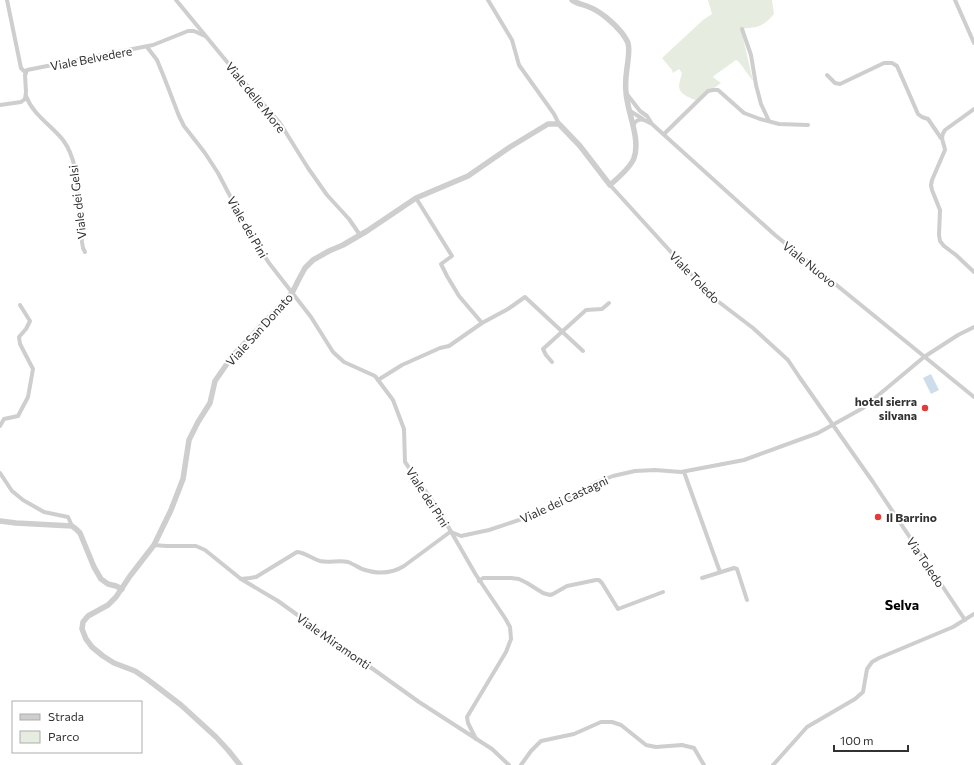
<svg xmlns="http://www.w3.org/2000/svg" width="974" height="765" font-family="Commissioner,sans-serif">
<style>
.green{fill:#e6ede0}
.water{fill:#cdddec}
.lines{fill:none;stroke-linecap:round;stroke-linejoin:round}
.minor{stroke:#cecece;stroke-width:4}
.tertiary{stroke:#cecece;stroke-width:5.5}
.poi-dot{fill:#e23c39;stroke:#fff;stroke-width:1.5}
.labels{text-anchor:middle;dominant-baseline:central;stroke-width:4;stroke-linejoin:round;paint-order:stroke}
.street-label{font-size:12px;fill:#313131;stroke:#fff}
.poi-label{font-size:12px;font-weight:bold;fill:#313131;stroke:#fff;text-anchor:end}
.quarter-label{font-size:14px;font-weight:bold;fill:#000;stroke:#fff}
</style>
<rect width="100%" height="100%" fill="#fff"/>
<!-- green -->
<path class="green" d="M708,0H772L774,14C762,28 758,27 741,29L753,81L739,62L736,60L715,75L713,77L721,83L697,101C691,98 680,95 679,87C679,83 681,77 682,73L679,69L673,73L672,70L662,58L703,20L712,14Z"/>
<!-- water -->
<polygon class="water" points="931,374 939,390 931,394 923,378"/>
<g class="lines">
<!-- minor -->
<g class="minor">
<polyline points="7,0 21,68 26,73"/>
<polyline points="176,0 237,74 280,123 308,168 327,195 349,219 360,235"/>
<polyline points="488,0 512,40 519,65 554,114 559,124"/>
<polyline points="955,0 974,43"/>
<polyline points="742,29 751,55 756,85 761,104 769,121"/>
<polyline points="147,47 157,60 164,77 179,116 184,126 205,153 218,173 249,232 269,263 311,317 333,352 344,362 375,376 393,400 404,429 405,462 438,509 476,575 505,618 510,627 511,639 506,652 467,717 468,723 476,739"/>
<polyline points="827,75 835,83 840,84 884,63 892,63 897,66 918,114 922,117 928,119 941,138"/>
<polyline points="626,93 640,111 647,116 652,124 775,235 974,397"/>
<path d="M26,96C33,115 51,125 63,140C77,159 77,183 79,205C79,217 81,229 82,242L83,248L85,252"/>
<polyline points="0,105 21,102 25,99 26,92 25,75 27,70 153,45 188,31 194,31 205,36"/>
<path d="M974,109L945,130C939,138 944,142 945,150L932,180L931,185L932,190L940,210L939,235L940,241L944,246L956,255L974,272"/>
<polyline points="630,111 643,119"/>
<path d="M633,126C637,117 643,119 650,123"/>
<polyline points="664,134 708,91 713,90 718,90 744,113 760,119 779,124 808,125"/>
<polyline points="610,185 711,296 753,328 788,360 800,378 873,482 965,620"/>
<polyline points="416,198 452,256 441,264 447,276 459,296 482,323"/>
<polyline points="552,362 546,355 543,349 586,310 602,309 609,303"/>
<polyline points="378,380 402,365 440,348 449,346 482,323 508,309 525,297 583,351"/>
<polyline points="0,426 4,419 18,416 28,397 33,369 20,344 19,337 26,329 30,321 20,305"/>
<polyline points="684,472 720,572"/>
<polyline points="0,473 12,491 23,500 44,512 68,517 72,526"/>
<polyline points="451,532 461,536 489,530 531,516 575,495 597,482 613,476 635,471 655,470 681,472 744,460 818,433 863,408 924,357 958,335 974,327"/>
<polyline points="154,545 166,546 196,546 205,550 241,579 278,601 419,702 492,749 509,765"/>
<polyline points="702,578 734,568 737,569 747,600"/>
<path d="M241,579L250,578L256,577L297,552C307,553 312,559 320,561C329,563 339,560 348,562C353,564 358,567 362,569C376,574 391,574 404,566L450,532"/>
<polyline points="479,581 483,578 511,578 519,579 527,583 543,593 550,595 553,594 567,586 596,580 599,580 602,583 618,609 663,592"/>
<polyline points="521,765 531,751 541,741 574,734 601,722 612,722 621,725 646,745 656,747 682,745 694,748 704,765"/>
<polyline points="773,765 807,727 855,699 863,692 867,669 872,662 879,658 953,627 974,614"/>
</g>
<!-- tertiary -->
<g class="tertiary">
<polyline points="0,521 16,523 72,526 76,529 80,533 94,567 101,579 108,584 116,586 122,589"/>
<path d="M240,765L228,750L216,737L181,705L147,679L135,671L114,663L103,656L92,647L86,639L82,629L83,622L88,616L108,605L116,597L130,576L154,545L171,510L183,479L189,440L198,422L210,403L215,381L231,358L292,293L298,281L305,268L313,260L329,251L343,245L367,231L416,198L468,176L510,147L548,124H559L580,146L610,185C617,179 631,167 634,158C641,139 627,112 626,92C625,84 626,75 627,68C628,60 630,51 628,43C627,40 624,36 622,33C614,23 600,11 589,7C583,4 577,4 572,0"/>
</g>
</g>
<!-- markers -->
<g class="poi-dot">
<circle cx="925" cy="408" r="4"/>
<circle cx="878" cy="517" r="4"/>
</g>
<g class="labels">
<!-- street labels -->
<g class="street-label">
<text transform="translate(91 58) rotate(-11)">Viale Belvedere</text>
<text transform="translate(256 97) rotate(51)">Viale delle More</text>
<text transform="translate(77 202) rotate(-97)">Viale dei Gelsi</text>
<text transform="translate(248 227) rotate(60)">Viale dei Pini</text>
<text transform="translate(810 264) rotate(39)">Viale Nuovo</text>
<text transform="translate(695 277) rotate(46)">Viale Toledo</text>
<text transform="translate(259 329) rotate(-48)">Viale San Donato</text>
<text transform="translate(428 497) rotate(57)">Viale dei Pini</text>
<text transform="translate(564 499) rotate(-25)">Viale dei Castagni</text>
<text transform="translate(926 562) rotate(56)">Via Toledo</text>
<text transform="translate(334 641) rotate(35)">Viale Miramonti</text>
</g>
<!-- poi labels -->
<g class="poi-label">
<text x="917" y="401">hotel sierra<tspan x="917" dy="14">silvana</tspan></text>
<text x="886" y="517" text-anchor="start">Il Barrino</text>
</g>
<!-- quarter labels -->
<g class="quarter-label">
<text x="902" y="604">Selva</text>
</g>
</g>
<!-- legend -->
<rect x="12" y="701" width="130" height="52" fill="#ffffff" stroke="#adadad"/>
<rect x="20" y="714" width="20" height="6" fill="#cecece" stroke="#adadad"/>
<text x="48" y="721" font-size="12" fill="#313131">Strada</text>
<rect x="20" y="731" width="20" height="12" fill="#e6ede0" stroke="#adadad"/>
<text x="48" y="741" font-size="12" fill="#313131">Parco</text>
<!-- scale -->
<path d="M834 745v6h74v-6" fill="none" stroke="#313131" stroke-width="2"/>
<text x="840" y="745" font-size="12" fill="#313131" stroke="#ffffff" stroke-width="3" paint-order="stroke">100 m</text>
</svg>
